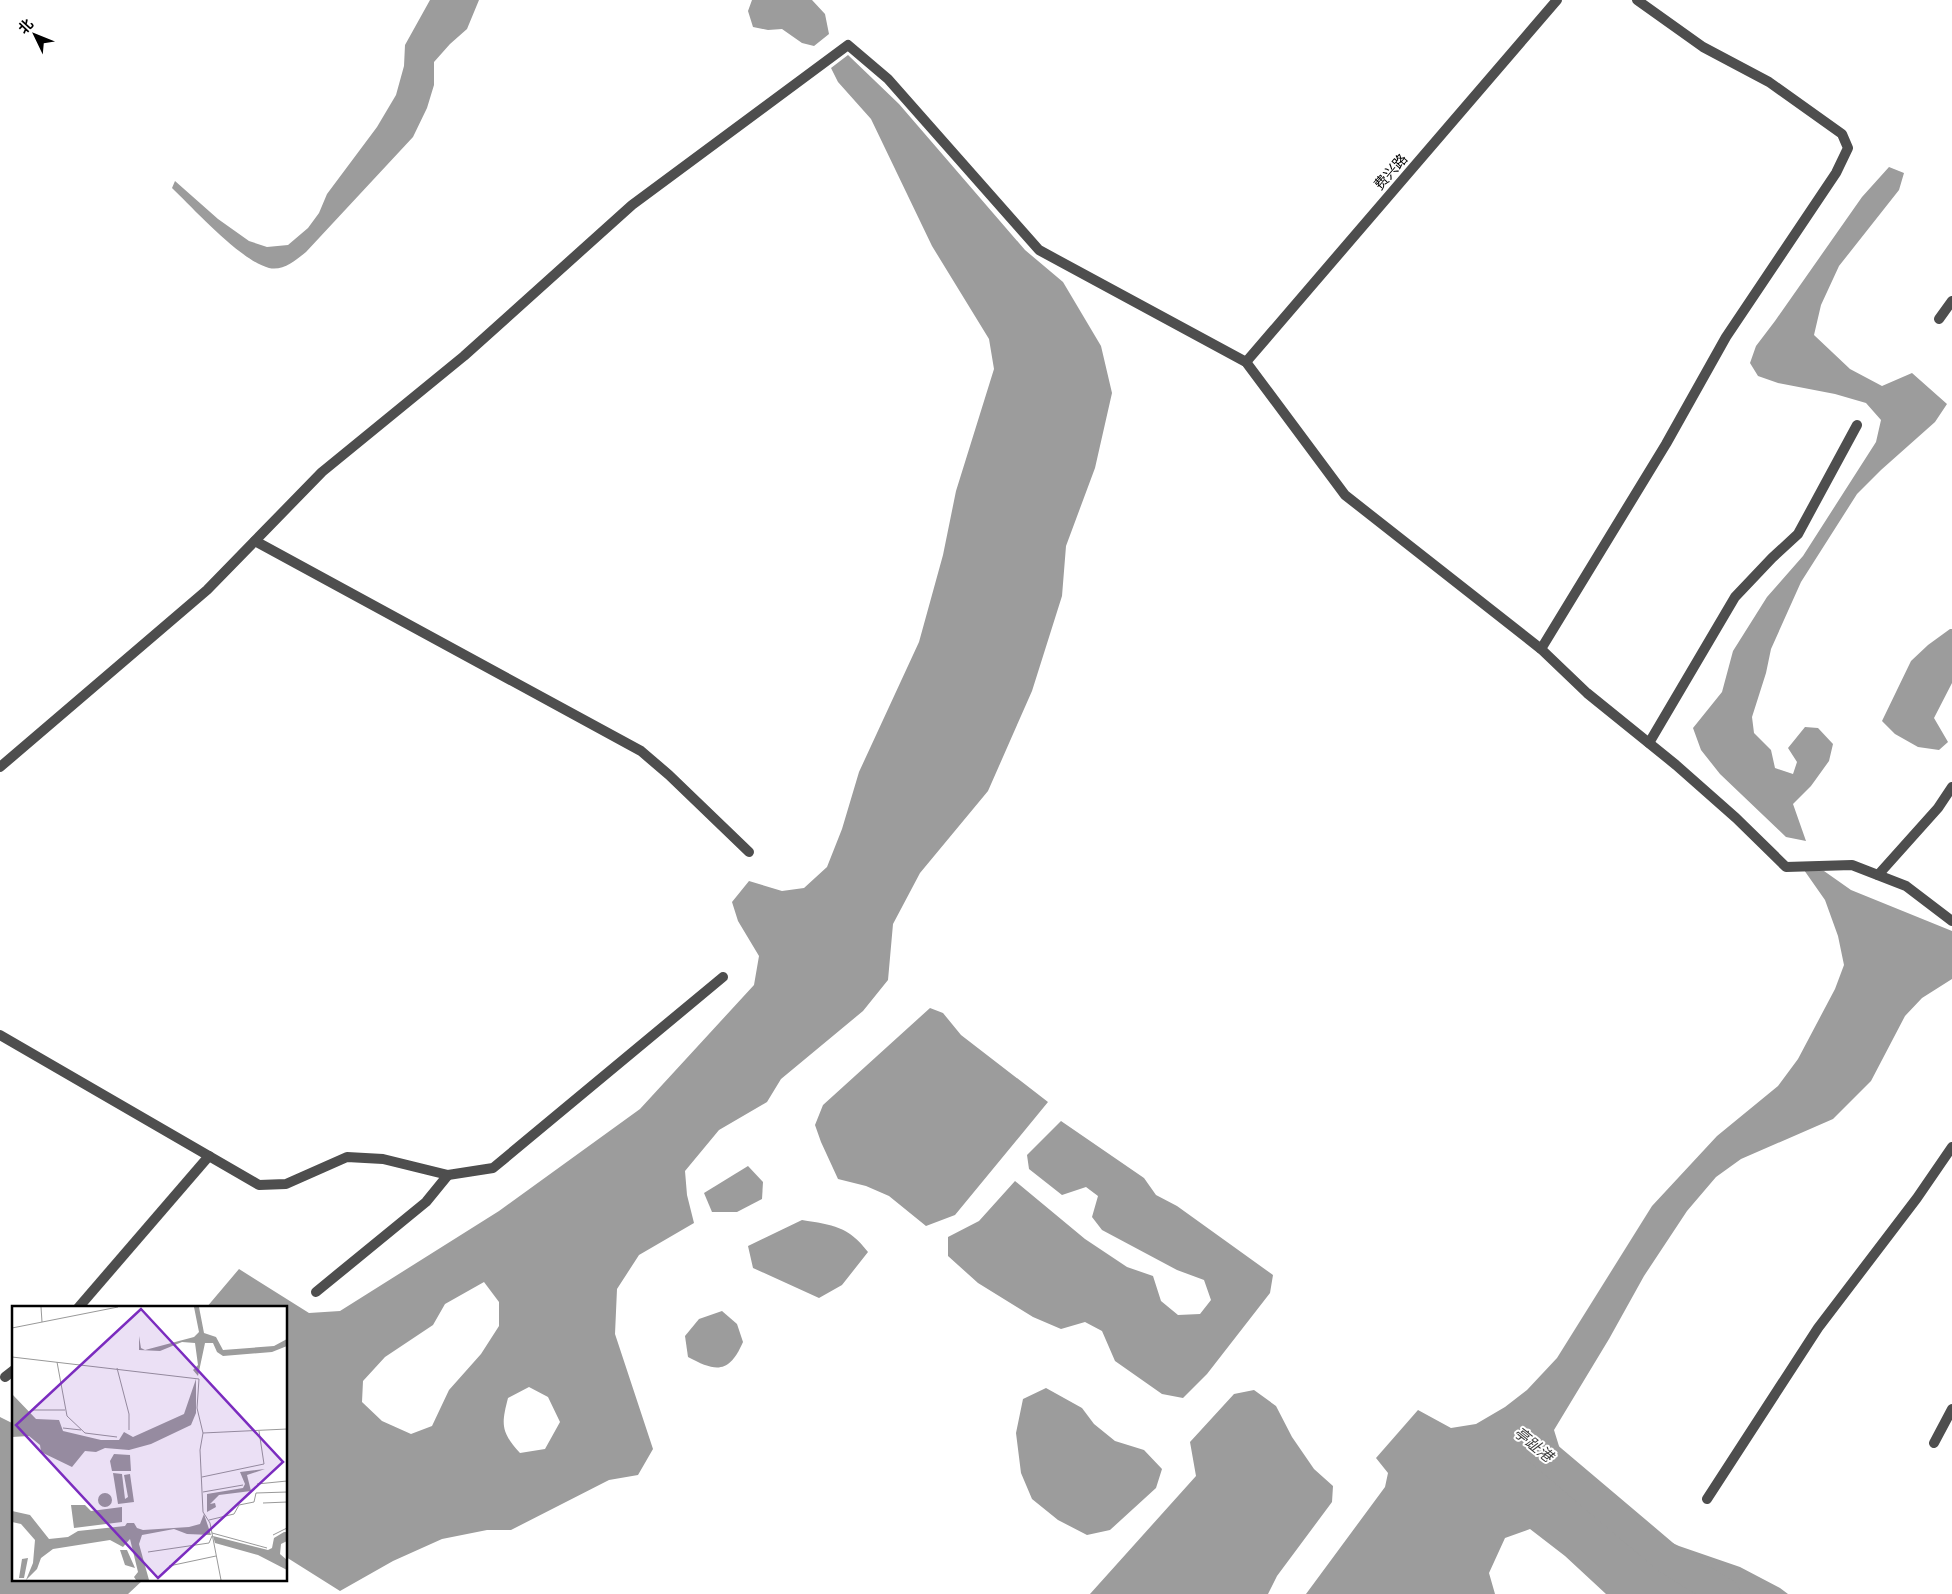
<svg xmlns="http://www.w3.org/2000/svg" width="1952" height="1594" font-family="'Sofia Sans Condensed','Noto Sans SC',sans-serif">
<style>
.water{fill:#9c9c9c;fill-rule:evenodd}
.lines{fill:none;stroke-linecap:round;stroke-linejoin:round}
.river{stroke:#9c9c9c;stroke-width:31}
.street{stroke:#4e4e4e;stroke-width:10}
.labels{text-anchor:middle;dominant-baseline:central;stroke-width:4;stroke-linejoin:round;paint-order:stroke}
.street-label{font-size:14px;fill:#000;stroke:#fff}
.water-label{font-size:15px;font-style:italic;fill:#3d3d3d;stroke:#fff}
.inset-road{fill:none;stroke:#999;stroke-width:1}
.view{fill:#7b2cbf;fill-opacity:0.15;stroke:#7b2cbf;stroke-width:2.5}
.inset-edge{fill:none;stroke:#000;stroke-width:2.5}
</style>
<rect width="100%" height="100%" fill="#fff"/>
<!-- water -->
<g class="water">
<path d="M430,0H479L467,29L450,44L434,62V85L427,108L413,137L306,252C296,260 284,271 269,268C241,261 194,209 172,188L175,181L218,219L249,241L267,247L288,245L308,228L319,213L327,194L377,127L396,95L404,66L405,45Z"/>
<polygon points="752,0 812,0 825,14 829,34 814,46 802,43 782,29 768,30 753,27 748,11"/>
<path d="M848,55L899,104L1025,250L1063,282L1101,346L1112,393L1095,468L1066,546L1062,596L1032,691L988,791L920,873L893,924L888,980L863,1011L781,1079L767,1102L719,1130L685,1171L687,1195L694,1223L639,1255L617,1289L615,1334L653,1449L638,1475L609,1480L511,1530H487L442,1539L393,1561L340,1591L286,1557V1308H206L239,1269L309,1313L340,1311L499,1211L640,1109L754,985L759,956L738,921L732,902L749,881L782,891L804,888L827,867L842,829L859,772L919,642L943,555L956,491L994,369L989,339L932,246L871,119L838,82L831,68ZM484,1282L499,1302V1326L481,1354L449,1390L432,1426L411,1434L382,1421L362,1402L363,1381L385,1357L433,1325L445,1304ZM529,1387L548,1397L560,1422L545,1449L520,1453C501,1432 501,1425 508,1398Z"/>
<polygon points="1889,167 1904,173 1899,190 1839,266 1821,305 1814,335 1850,369 1882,386 1912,373 1947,404 1935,422 1881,470 1857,494 1801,582 1771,649 1766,673 1752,717 1754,733 1771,750 1775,768 1793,774 1797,762 1788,748 1805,727 1818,728 1833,744 1829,761 1811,786 1793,804 1806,841 1786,837 1720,774 1701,750 1693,728 1722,692 1733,651 1767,597 1803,556 1876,442 1881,420 1866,403 1835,394 1778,383 1758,376 1750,363 1756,346 1775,321 1862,197"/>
<polygon points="1950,629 1952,629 1952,683 1934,718 1948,742 1939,750 1918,747 1895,734 1882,721 1911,661 1928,645"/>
<polygon points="1804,870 1824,871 1851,890 1952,931 1952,979 1922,998 1905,1016 1871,1081 1833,1119 1741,1159 1716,1177 1687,1211 1644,1276 1609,1339 1554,1430 1567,1472 1581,1493 1598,1509 1679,1546 1740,1567 1780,1588 1788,1594 1606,1594 1565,1556 1530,1529 1505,1538 1489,1573 1495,1594 1306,1594 1385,1487 1388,1473 1376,1458 1418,1410 1451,1428 1476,1424 1505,1407 1527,1390 1557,1358 1652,1206 1717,1136 1778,1086 1798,1059 1835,989 1844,965 1838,936 1825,900"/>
<polygon points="930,1008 943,1013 961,1035 1048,1102 955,1215 926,1226 889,1196 866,1186 838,1179 821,1142 815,1125 823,1105"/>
<polygon points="1061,1121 1144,1178 1156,1195 1177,1206 1273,1275 1270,1293 1207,1374 1183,1398 1162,1394 1115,1361 1102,1331 1085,1322 1061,1329 1033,1317 978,1283 948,1256 948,1237 979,1221 1015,1181 1085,1239 1127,1267 1153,1276 1161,1301 1178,1315 1200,1314 1211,1300 1204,1280 1177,1270 1102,1230 1092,1217 1098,1196 1086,1187 1062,1195 1029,1169 1027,1155"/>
<polygon points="748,1166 763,1182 762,1199 737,1212 712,1212 704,1193"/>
<path d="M802,1220C833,1225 848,1226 868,1252L842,1285L819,1298L753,1268L748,1246Z"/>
<path d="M722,1311L737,1324L743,1342C729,1374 716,1372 688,1357L685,1336L699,1319Z"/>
<polygon points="1046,1388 1082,1408 1094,1424 1115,1441 1144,1450 1162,1469 1156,1488 1110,1530 1087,1535 1058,1520 1032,1499 1021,1473 1016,1433 1023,1399"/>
<polygon points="1254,1390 1276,1406 1292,1437 1314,1469 1333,1486 1332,1502 1277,1576 1268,1594 1090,1594 1196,1476 1190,1442 1234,1394"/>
<polygon points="0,1417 14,1424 14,1580 143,1580 128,1594 0,1594"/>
</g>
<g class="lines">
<!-- river -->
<polyline class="river" points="1537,1448 1667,1558 1725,1594"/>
<!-- street -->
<g class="street">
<polyline points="1939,319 1952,301"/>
<polyline points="1246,362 1557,0"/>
<polyline points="255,541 641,751 669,775 749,852"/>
<polyline points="1541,649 1666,444 1726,337 1836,173 1848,148 1842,134 1769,82 1703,47 1637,0"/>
<polyline points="1649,743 1735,597 1772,558 1798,534 1857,425"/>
<polyline points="0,767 207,590 322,472 464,356 632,205 848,45 888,79 1039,250 1246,362 1345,495 1541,649 1587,693 1676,765 1736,818 1786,867 1852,865 1906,886 1952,921"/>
<polyline points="1878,875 1938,808 1952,787"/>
<polyline points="0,1035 259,1185 286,1184 347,1157 383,1159 448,1175 493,1168 723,977"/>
<polyline points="316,1292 426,1202 448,1175"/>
<polyline points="78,1308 209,1156"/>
<polyline points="5,1377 14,1370"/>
<polyline points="1934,1443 1952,1409"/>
<polyline points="1707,1499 1818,1328 1917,1198 1952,1147"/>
</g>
</g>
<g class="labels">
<!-- street labels -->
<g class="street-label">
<text transform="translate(1391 172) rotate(-49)">费兴路</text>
</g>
<!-- water labels -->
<g class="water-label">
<text transform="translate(1533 1445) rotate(39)">亭趾港</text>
</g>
</g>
<!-- overview -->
<g transform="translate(12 1306)">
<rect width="275" height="275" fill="#fff"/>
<path d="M182,1H187L192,27L204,31L211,44L262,40L275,33V40L260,46L211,50L205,46L201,37H193L186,70L181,64L186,59L183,37L170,36L148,45L127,44V30L129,42L133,44L182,31L187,26ZM184,73V107L179,119L139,138L117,144L93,142L84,146L73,145L60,161L29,146L28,139L17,130L0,131V88L24,113L47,114L51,125L89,134H107L112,126L121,131L172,108ZM102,148L118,149L119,165H100L98,155ZM253,163L235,169L239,185L207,189L198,198L203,197L204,201L195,206V188L231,182L233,178L228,166ZM101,167L110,168L113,193L116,191L112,169L118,168L122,196L106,198ZM86 194a7 7 0 1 1 14 0a7 7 0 1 1-14 0ZM59,199H73L79,205L110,201V216L62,222ZM0,205L18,209L37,233L56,231L66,225L113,220L115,217H122L125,222L131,224L177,221L188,218L192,208L199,229L175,228L162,223L130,229L127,238L137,274H124L122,271L126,266L118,233L111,241L98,234L41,243L29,252L25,263L14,274L21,257L23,234L9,218L0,216ZM272,226H275V235L269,238L268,248L275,254V264L246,249L203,237L201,230L256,244L260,242L262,232ZM108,244H115L123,262L113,259ZM16,252L12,272H7L10,253Z" fill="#9c9c9c"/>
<path class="inset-road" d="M29,1L30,16M0,22L106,1M0,51L187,73L185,102L191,127L188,144L191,206L198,217L209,274M45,56L55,110L73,127L105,131M105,62L117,108V124M21,104H53M51,122L69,124M191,127L275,123M190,171L252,158L247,125M245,178L275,175M191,186L231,179M251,197L275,196M197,214L222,208L227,199L242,196L244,187L275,186M200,227L255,242M261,229L275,222M136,246L197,237L200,230M157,260L204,250"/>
<path class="view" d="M129,3L271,156L146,272L4,119Z"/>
<rect width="275" height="275" class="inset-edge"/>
</g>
<!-- north arrow -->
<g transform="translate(35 35) rotate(313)" stroke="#ffffff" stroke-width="4" paint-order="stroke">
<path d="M0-4L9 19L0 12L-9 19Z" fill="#000000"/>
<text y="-8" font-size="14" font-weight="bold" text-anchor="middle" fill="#000000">北</text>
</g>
</svg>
